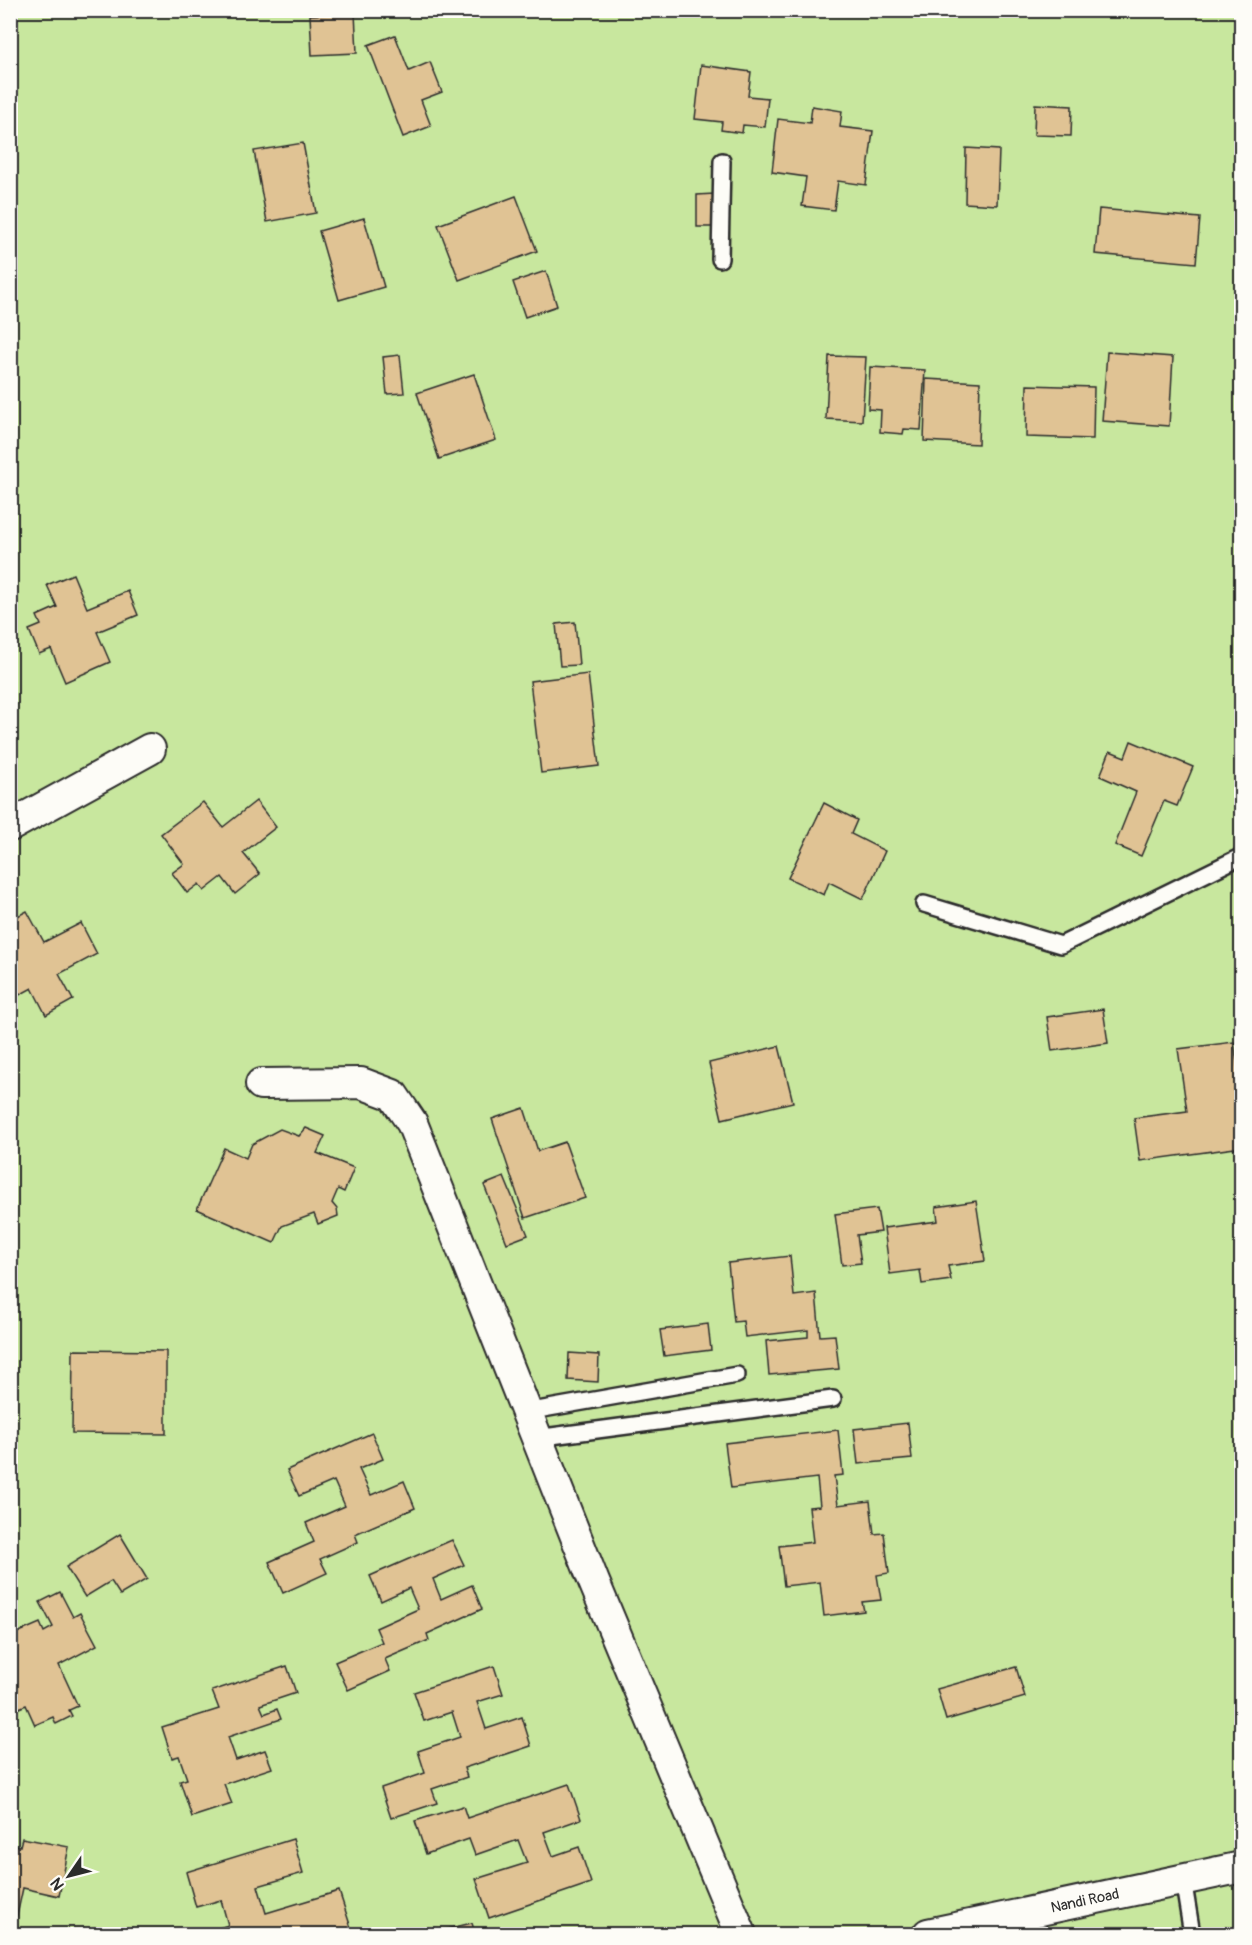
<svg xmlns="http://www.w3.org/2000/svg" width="1252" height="1945" font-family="Pangolin,sans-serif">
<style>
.green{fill:#c8e79e;stroke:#7a8964;stroke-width:1.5}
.building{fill:#e0c394;stroke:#2b2b2b;stroke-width:1.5}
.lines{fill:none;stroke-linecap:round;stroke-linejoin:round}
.lane-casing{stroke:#2b2b2b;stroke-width:20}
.street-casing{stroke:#2b2b2b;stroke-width:34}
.lane{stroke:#fdfcf7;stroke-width:15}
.street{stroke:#fdfcf7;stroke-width:30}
.labels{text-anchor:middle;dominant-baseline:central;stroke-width:4.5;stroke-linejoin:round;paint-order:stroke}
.street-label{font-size:15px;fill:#2b2b2b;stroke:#fdfcf7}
</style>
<rect width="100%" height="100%" fill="#f4ebd9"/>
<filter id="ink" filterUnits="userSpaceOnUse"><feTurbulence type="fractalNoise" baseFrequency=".0167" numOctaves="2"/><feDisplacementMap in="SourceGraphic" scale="12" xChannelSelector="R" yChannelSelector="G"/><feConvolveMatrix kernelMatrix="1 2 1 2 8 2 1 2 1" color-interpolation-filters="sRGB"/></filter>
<g filter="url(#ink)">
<!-- green -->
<polygon class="green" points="10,11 1241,11 1241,1934 11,1934"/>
<!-- building -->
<g class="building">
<polygon points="355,13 357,53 312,55 310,15"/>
<polygon points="395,35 409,71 430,62 442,92 421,100 431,126 403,137 368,45"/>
<polygon points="701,65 751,72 748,96 768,98 765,127 743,125 742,133 721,130 722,122 695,119"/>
<polygon points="1035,104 1072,106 1071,136 1034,135"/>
<polygon points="812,106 842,111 840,127 873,131 866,185 838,181 834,210 802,206 806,177 772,172 778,119 810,123"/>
<polygon points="303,143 316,213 267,222 254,151"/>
<polygon points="966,148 999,150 997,205 965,203"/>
<polygon points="714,194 714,227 697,227 697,195"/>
<polygon points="516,196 537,251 459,280 438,225"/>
<polygon points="1099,209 1200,218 1196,263 1095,254"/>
<polygon points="364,218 384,287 339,300 319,231"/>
<polygon points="546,271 557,306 525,317 513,282"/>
<polygon points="1107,352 1173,357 1169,426 1102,421"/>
<polygon points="400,355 404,393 387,394 383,357"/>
<polygon points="829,356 866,357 862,421 826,419"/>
<polygon points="870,367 925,370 921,430 904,429 903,434 880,432 881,410 868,409"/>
<polygon points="474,374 496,440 439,459 417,393"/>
<polygon points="926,379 980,382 978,444 924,441"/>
<polygon points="1027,385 1094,387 1093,439 1026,437"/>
<polygon points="73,574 87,608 128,591 138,615 97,632 110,662 65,682 51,649 39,654 29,630 41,625 37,616 57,607 47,585"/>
<polygon points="575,622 579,665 560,666 556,624"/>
<polygon points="588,674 599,766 541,773 530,681"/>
<polygon points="1131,741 1193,767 1177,806 1164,801 1141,856 1115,845 1136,792 1100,776 1110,751 1125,757"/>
<polygon points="256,801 276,827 243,853 260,874 235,894 222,877 204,891 199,884 187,893 172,873 184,864 161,834 203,802 223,827"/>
<polygon points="824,803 857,820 851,834 885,851 863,899 829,882 824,895 788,878"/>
<polygon points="27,911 44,942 81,923 97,954 59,974 73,1000 46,1015 32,988 12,999 10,996 10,920"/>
<polygon points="1103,1009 1108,1043 1052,1051 1047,1017"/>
<polygon points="1234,1042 1242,1098 1242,1147 1140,1161 1134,1118 1187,1111 1178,1049"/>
<polygon points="779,1046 793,1102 722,1119 709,1063"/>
<polygon points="524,1108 538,1151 565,1142 585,1198 525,1218 492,1119"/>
<polygon points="306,1128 325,1136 317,1153 354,1168 344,1192 338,1189 332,1203 337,1209 338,1216 318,1224 314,1214 282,1226 274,1243 197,1209 224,1148 246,1158 252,1144 280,1129 299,1136"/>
<polygon points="504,1177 528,1235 507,1243 484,1185"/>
<polygon points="976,1201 985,1261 948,1266 951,1280 922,1284 920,1270 890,1274 884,1228 938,1221 936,1207"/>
<polygon points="877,1209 881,1232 857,1235 861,1263 842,1265 835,1214"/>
<polygon points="790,1256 794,1296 816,1293 820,1336 835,1335 839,1369 769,1375 766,1341 808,1337 808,1330 745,1337 743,1321 734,1322 728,1263"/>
<polygon points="708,1324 711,1350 664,1356 660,1330"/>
<polygon points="73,1350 166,1351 166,1434 72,1433"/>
<polygon points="569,1353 599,1355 598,1382 568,1380"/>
<polygon points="908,1423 912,1459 858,1464 854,1429"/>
<polygon points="838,1430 843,1475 834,1476 838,1505 870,1501 874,1534 884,1533 889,1573 877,1575 881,1600 862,1602 864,1611 824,1616 820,1582 784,1586 779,1546 813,1542 809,1507 820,1506 817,1478 731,1488 725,1443"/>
<polygon points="372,1433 383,1459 359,1469 371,1495 404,1481 415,1508 355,1534 358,1542 320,1559 327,1573 283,1593 269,1562 314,1542 306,1523 345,1506 334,1481 299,1496 287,1470"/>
<polygon points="120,1534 147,1579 120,1595 111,1581 85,1597 66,1567"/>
<polygon points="452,1540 464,1565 433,1579 441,1599 472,1585 482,1609 427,1634 429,1640 385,1659 390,1671 348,1690 335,1662 382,1642 376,1628 418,1609 409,1588 381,1601 370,1576"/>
<polygon points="60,1592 73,1617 80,1613 97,1645 59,1665 78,1706 69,1710 72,1716 56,1724 53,1717 35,1725 26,1705 10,1712 10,1681 13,1680 10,1676 10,1636 40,1623 44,1632 53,1627 40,1602"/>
<polygon points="287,1666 296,1693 260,1705 264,1714 277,1709 281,1719 228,1737 236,1760 265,1750 272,1768 224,1784 232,1804 192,1817 180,1781 187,1779 179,1756 172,1758 162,1727 219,1709 212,1691"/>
<polygon points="494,1666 503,1694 477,1702 486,1729 522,1717 531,1746 464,1768 467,1777 432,1789 437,1803 391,1818 381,1788 425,1773 418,1751 460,1737 452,1712 424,1721 414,1692"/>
<polygon points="1016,1667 1025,1697 946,1720 937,1689"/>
<polygon points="569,1784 581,1819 544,1832 553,1856 579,1847 591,1883 489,1918 476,1879 527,1863 518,1840 475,1855 469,1839 426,1854 415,1821 463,1806 467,1818"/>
<polygon points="22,1838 69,1847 59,1896 23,1888 13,1934 10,1934 10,1844 20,1846"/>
<polygon points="293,1839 303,1873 258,1886 266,1913 339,1891 353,1934 205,1934 204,1933 228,1925 221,1900 196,1907 186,1872"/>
<polygon points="472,1923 475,1934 444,1934 443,1930"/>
</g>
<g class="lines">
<!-- lane casing -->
<g class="lane-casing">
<g id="lane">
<polyline points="720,259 722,161"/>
<polyline points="924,904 1061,945 1242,856"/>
<polyline points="526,1412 737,1375"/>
<polyline points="536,1438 833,1399"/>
<polyline points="1183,1879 1192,1934"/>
</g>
</g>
<!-- street casing -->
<g class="street-casing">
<g id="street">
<polyline points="10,826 150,749"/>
<polyline points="261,1084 361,1083 393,1095 412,1123 594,1582 741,1934"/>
<polyline points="928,1934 1242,1867"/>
</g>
</g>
<!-- lane -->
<use href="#lane" class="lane"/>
<!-- street -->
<use href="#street" class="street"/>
</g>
</g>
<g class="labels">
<!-- street labels -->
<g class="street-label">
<text transform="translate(1085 1901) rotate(-12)">Nandi Road</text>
</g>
</g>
<!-- margin -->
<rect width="1252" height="1945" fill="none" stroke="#fdfcf7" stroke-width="36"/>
<rect x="18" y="18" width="1216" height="1909" fill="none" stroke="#2b2b2b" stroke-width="2" filter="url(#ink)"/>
<!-- north arrow -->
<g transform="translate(69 1876) rotate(235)" stroke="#fdfcf7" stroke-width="4.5" paint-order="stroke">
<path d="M0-4.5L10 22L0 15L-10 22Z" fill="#2b2b2b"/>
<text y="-9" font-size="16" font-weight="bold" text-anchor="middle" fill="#2b2b2b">N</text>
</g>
</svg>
